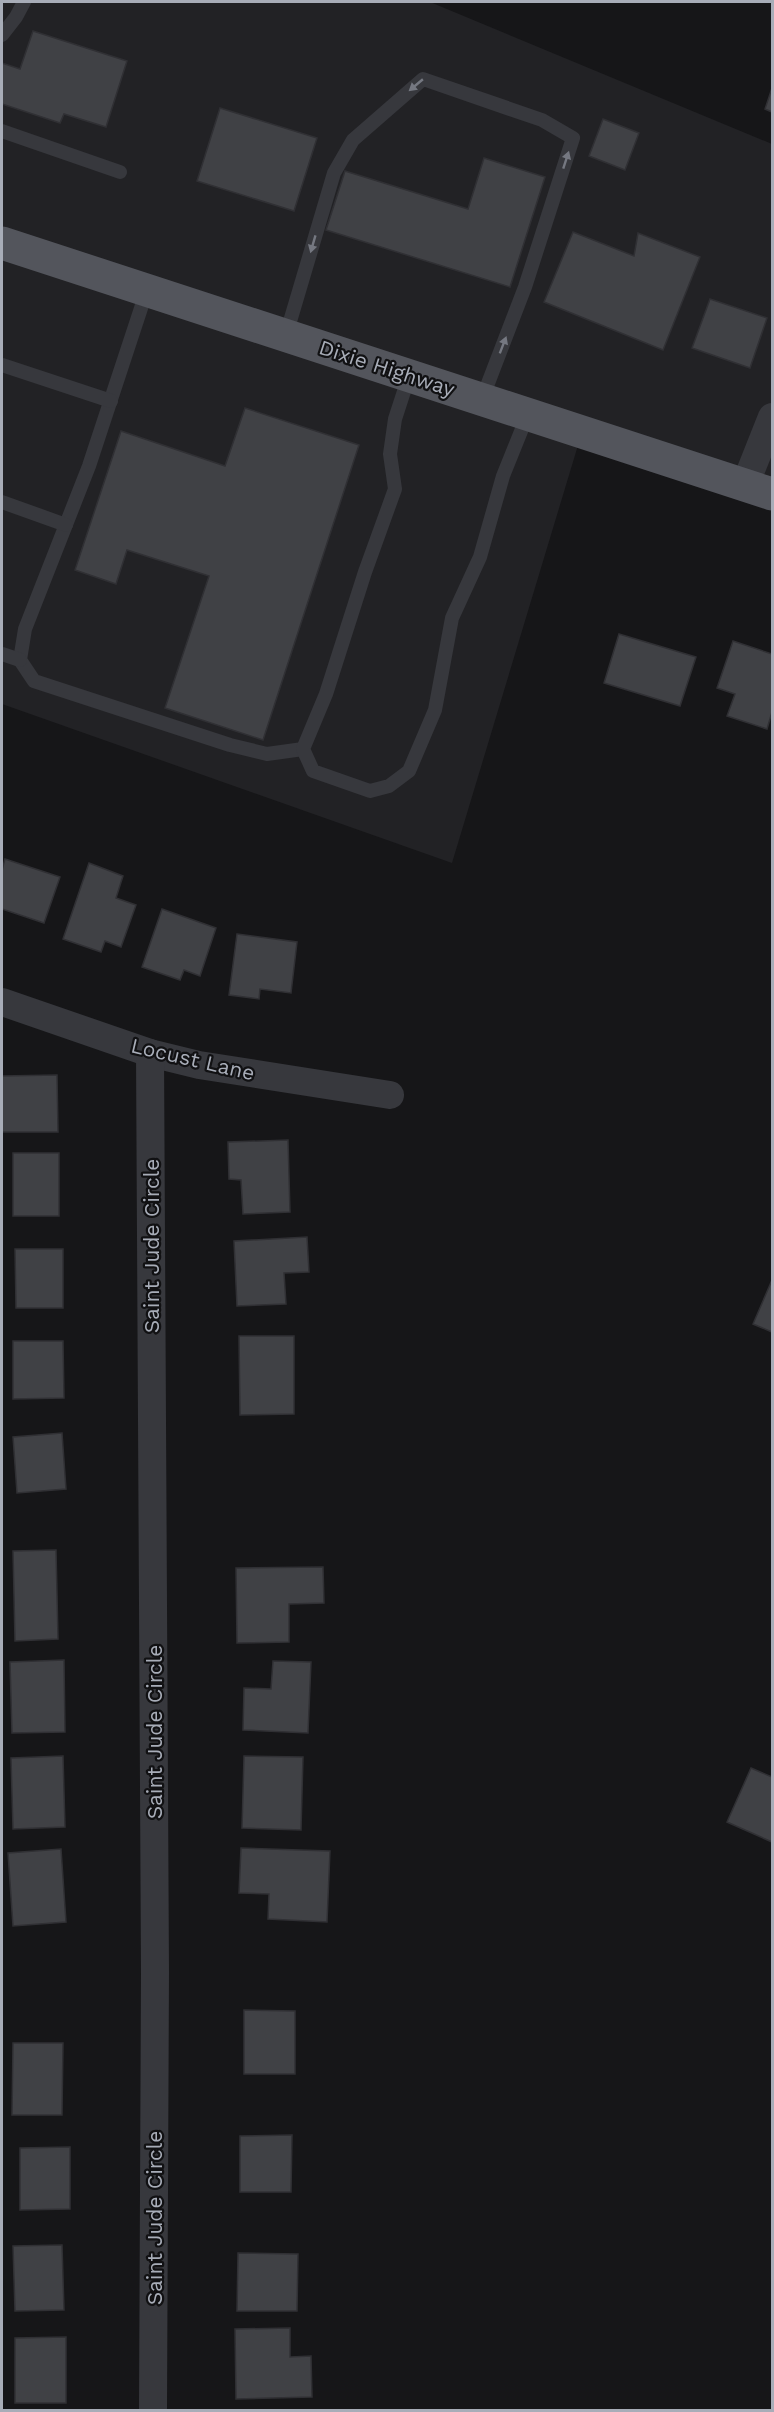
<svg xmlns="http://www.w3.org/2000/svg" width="774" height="2412" font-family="'Work Sans',sans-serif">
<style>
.built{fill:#222225}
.building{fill:#404145;stroke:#303034;stroke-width:1.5}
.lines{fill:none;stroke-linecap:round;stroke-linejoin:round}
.service{stroke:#37383d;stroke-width:14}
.minor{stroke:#37383d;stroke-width:28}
.primary{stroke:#53555c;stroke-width:33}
.oneway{fill:#757881}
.labels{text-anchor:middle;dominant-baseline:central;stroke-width:4.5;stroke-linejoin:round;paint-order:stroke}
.street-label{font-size:21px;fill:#a8adb8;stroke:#111113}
</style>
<rect width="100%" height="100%" fill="#161618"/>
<!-- built -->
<polygon class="built" points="2,2 430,2 772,144 772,494 582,432 452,863 2,704"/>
<!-- building -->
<g class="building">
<polygon points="33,31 127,61 106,127 64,114 60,123 2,104 2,63 20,69"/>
<polygon points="772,88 772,112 765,109"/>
<polygon points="220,108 317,138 294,211 197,181"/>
<polygon points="603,119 639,133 625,170 589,156"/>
<polygon points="484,158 545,177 510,287 326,230 345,171 468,209"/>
<polygon points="573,232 634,256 638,233 700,257 663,350 544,302"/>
<polygon points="710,299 767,318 750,368 692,348"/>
<polygon points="245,408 359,445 263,740 165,708 209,576 127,550 116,584 75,570 121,431 225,466"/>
<polygon points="619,634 696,657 680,706 604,683"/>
<polygon points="733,641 772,654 772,712 767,729 727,716 735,694 717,688"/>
<polygon points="5,859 60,877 44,923 2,909 2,870"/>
<polygon points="89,863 123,876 116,898 136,905 121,947 105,941 101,952 63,939"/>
<polygon points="162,909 216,928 200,976 184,970 180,980 142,967"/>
<polygon points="237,934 297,942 291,993 260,989 259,999 229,995"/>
<polygon points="57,1075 58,1132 2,1132 2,1076"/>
<polygon points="288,1140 290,1212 243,1214 241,1180 229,1179 228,1142"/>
<rect x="13" y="1153" width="46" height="63"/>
<polygon points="307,1237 309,1272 284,1273 286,1304 237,1306 234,1241"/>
<polygon points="15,1249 63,1249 63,1308 16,1308"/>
<polygon points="772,1280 772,1332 753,1324"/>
<polygon points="239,1336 294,1336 294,1414 240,1415"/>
<polygon points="13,1341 63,1341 64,1398 13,1399"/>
<polygon points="62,1433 66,1489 17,1493 13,1437"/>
<polygon points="56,1550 58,1639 15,1641 13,1551"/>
<polygon points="323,1567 324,1603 289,1604 289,1642 237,1643 236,1568"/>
<polygon points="64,1660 65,1732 12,1733 10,1662"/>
<polygon points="273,1661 311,1662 308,1733 243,1730 244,1688 271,1689"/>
<polygon points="63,1756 65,1827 13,1829 11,1758"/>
<polygon points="244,1756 303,1757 301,1830 242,1828"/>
<polygon points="751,1768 772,1777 772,1842 727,1822"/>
<polygon points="241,1848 330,1851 327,1922 268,1919 269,1894 239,1893"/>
<polygon points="61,1849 66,1922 13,1926 8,1853"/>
<polygon points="244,2010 295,2011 295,2074 244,2074"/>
<polygon points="13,2043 63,2043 62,2115 12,2115"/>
<polygon points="292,2135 291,2192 240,2192 240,2136"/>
<polygon points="70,2147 70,2209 20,2210 20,2148"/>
<polygon points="62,2245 64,2310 15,2311 13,2246"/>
<polygon points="238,2253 298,2254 297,2311 237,2311"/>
<polygon points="290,2328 290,2357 311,2356 312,2397 236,2399 235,2329"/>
<polygon points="66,2337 66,2403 15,2403 15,2338"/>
</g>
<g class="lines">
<!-- service -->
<g class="service">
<polyline points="2,35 16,17 24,2"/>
<polyline points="2,131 120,172"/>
<polyline points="147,290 89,466 25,629 20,660 34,681 230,745 267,754 303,749"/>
<polyline points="286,335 334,173 353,140 423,79 542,120 573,138 525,287 482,399"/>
<polyline points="2,365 111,401"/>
<polyline points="409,376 395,419 390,454 395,489 365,572 326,694 303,749 313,771 370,791 389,786 409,771 435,710 452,618 480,557 503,476 528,414"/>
<polyline points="2,502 66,525"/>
<polyline points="2,654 20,660"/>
</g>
<!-- minor -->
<g class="minor">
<polyline points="745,485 772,417"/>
<polyline points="2,1002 150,1053 199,1065 390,1095"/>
<polyline points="150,1053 155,1972 153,2410"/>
</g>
<!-- primary -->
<polyline class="primary" points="2,243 772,494"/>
</g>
<!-- one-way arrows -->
<defs><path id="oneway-solid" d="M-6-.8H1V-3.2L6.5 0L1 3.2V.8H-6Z" transform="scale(1.5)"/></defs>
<g class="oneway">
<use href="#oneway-solid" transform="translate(416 85) rotate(140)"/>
<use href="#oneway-solid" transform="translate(566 160) rotate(-72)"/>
<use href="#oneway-solid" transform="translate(313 244) rotate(106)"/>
<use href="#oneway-solid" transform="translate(503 345) rotate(-69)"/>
</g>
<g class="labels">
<!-- street labels -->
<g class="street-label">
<text transform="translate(387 368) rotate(18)">Dixie Highway</text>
<text transform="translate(193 1059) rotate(13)">Locust Lane</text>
<text transform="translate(151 1246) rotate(-90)">Saint Jude Circle</text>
<text transform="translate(154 1732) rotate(-90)">Saint Jude Circle</text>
<text transform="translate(154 2218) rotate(-90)">Saint Jude Circle</text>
</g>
</g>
<!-- border -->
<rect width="774" height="2412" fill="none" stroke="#a8adb8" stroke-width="6"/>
</svg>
